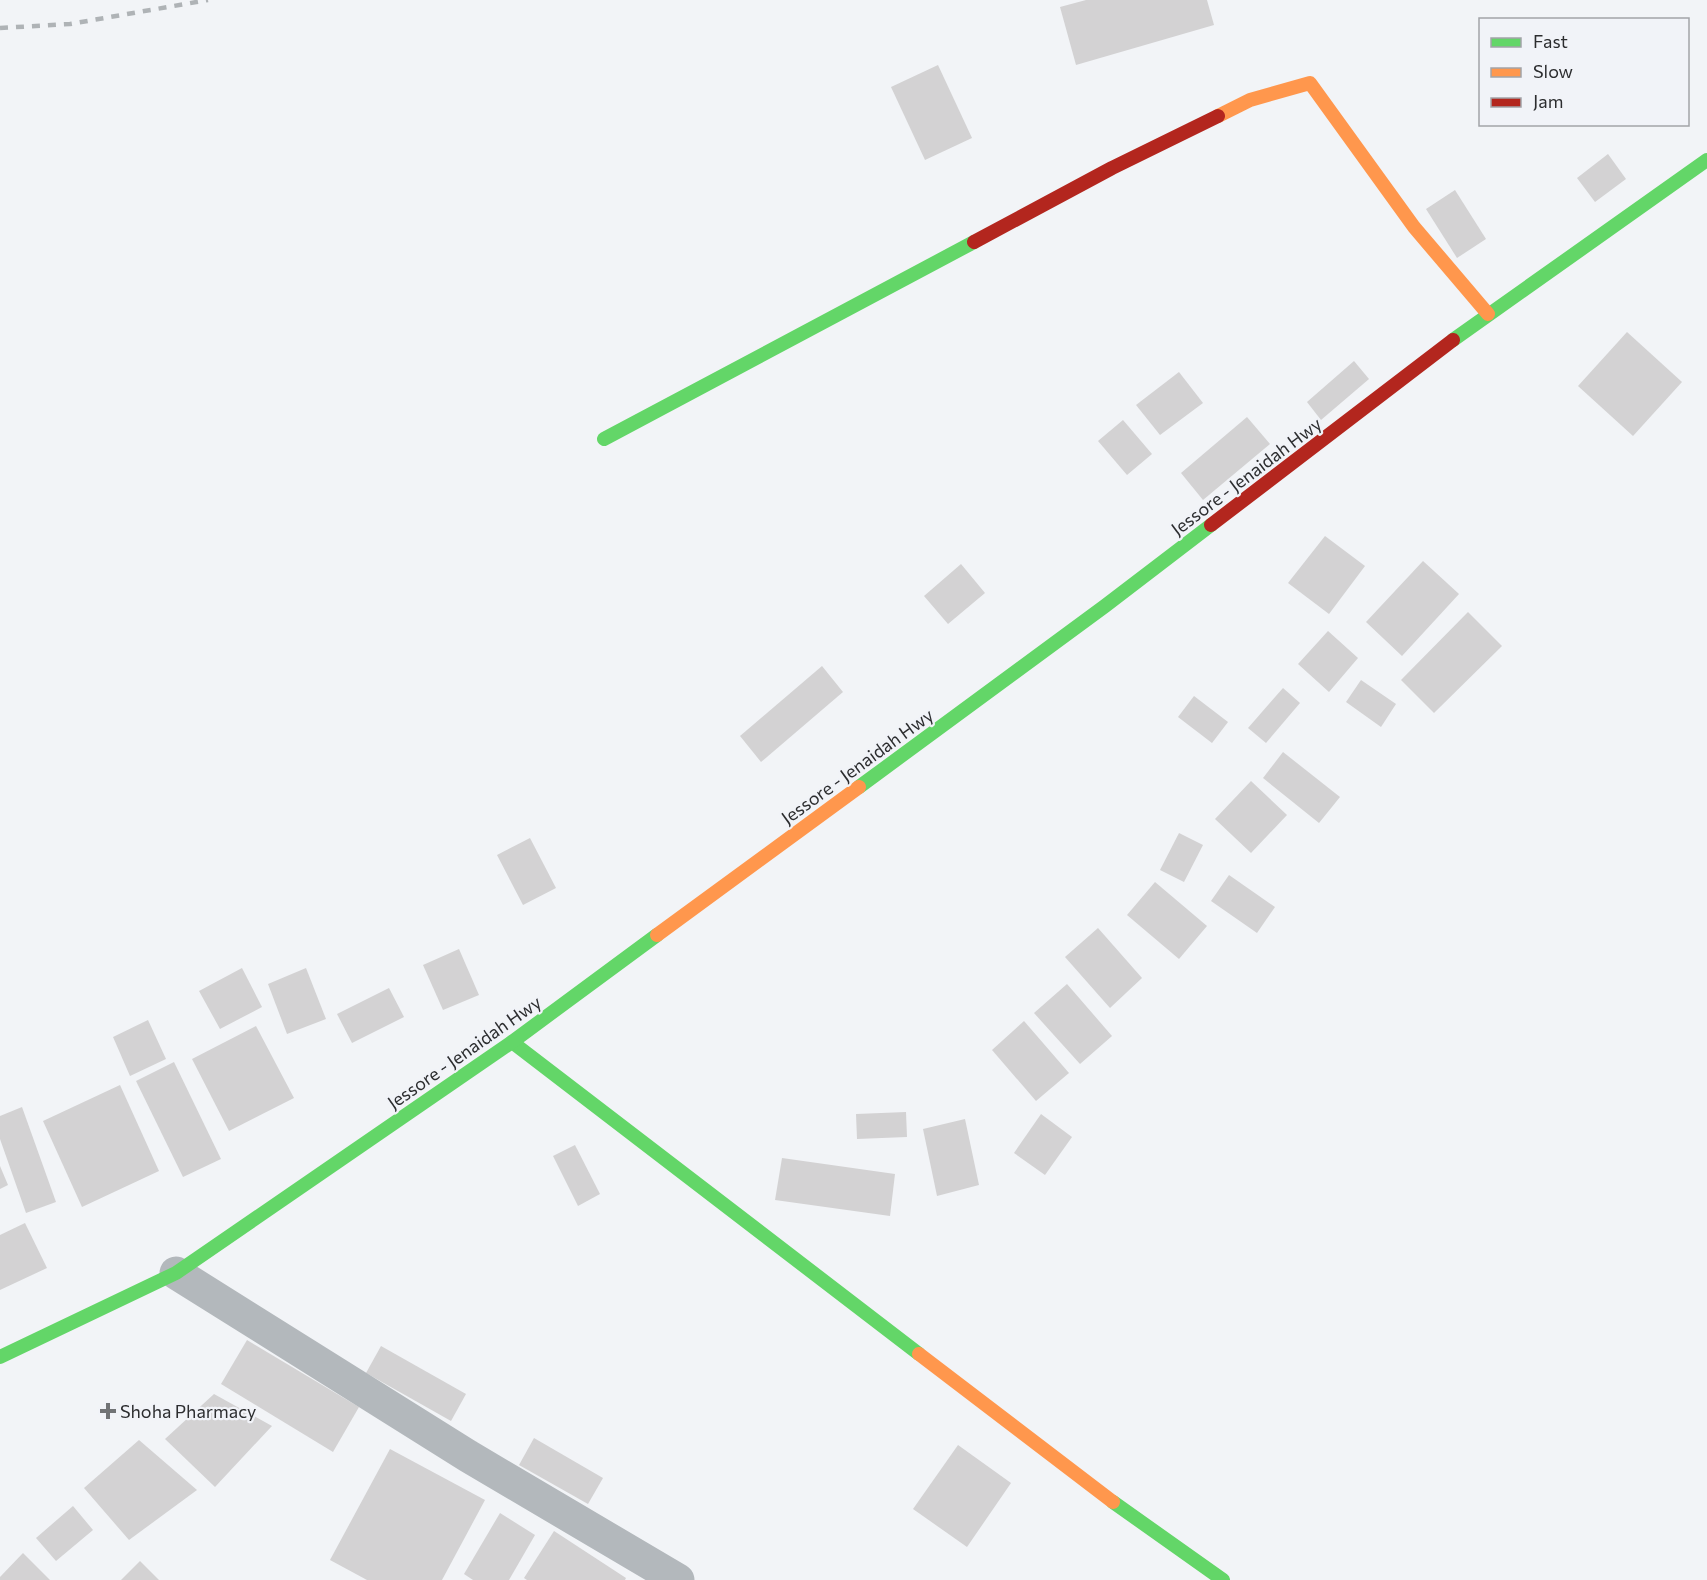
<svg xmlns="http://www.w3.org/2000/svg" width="1707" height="1580" font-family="Commissioner,sans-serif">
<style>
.building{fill:#d3d2d3}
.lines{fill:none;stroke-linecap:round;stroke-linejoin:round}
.street{stroke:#b3b8bc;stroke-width:33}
.fast{stroke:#63d668;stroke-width:14}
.slow{stroke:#ff974d;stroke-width:14}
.jam{stroke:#b3261e;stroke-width:14}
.rail{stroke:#afb3b6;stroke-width:4.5;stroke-dasharray:8 8;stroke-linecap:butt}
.poi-dot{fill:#717375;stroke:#f1f3f8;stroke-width:2}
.labels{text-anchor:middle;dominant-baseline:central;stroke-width:4.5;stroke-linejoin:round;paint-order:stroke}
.street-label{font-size:18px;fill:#2c2d2f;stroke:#f1f3f8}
.poi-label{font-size:18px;fill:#2c2d2f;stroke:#f1f3f8;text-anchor:start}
</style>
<rect width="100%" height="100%" fill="#f2f4f7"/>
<!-- building -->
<g class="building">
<polygon points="1086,0 1207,0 1214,25 1076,65 1060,7"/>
<polygon points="938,65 972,138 925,160 891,87"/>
<polygon points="1608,154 1626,179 1595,202 1577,178"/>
<polygon points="1455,190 1486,239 1457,258 1426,209"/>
<polygon points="1627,332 1682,382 1633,436 1578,386"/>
<polygon points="1354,361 1369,379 1321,420 1307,402"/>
<polygon points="1179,372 1203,403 1160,435 1136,405"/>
<polygon points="1247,417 1270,444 1203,500 1181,473"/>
<polygon points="1123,420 1152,454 1127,475 1098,441"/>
<polygon points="1325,536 1365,566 1329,614 1288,583"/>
<polygon points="1423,561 1459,594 1402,656 1366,622"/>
<polygon points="961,564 985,593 948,624 924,596"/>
<polygon points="1468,612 1502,646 1434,713 1401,680"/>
<polygon points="1328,631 1358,658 1329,692 1298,664"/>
<polygon points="822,666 843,692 761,762 740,736"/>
<polygon points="1361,680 1396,704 1381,727 1346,702"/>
<polygon points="1283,688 1300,703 1266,743 1248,728"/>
<polygon points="1194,696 1228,722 1212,743 1178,717"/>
<polygon points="1283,752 1340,797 1319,823 1263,778"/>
<polygon points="1251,781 1287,815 1251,853 1215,819"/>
<polygon points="1179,833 1203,845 1184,882 1160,870"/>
<polygon points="530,838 556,888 523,905 497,855"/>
<polygon points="1229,875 1275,907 1257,933 1211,901"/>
<polygon points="1155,882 1207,926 1179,959 1127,915"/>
<polygon points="1098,928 1142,978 1110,1008 1065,957"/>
<polygon points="459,949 479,995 443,1010 423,965"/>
<polygon points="242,968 262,1007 220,1029 199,991"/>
<polygon points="306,968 326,1019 287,1034 268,984"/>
<polygon points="1067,984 1112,1036 1080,1064 1034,1013"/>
<polygon points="389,988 404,1017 352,1043 337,1014"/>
<polygon points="148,1020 166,1059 130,1076 113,1037"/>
<polygon points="1024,1021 1069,1073 1036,1101 992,1050"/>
<polygon points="256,1026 294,1098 229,1131 192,1059"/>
<polygon points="174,1062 221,1159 183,1177 136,1081"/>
<polygon points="120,1085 159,1171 82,1207 43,1121"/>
<polygon points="22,1107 56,1202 26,1213 0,1139 0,1116"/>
<polygon points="906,1112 907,1137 857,1139 856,1114"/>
<polygon points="1041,1114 1072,1137 1045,1175 1014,1153"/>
<polygon points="965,1119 979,1185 937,1196 923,1129"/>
<polygon points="575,1145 600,1194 578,1206 553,1156"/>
<polygon points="782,1158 895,1174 890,1216 775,1200"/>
<polygon points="0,1166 8,1185 0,1189"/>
<polygon points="25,1223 47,1268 0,1290 0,1235"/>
<polygon points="247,1340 359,1407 333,1452 221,1384"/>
<polygon points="381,1346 466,1394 451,1421 366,1373"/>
<polygon points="214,1394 272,1426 215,1487 165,1439"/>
<polygon points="534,1438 603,1478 588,1504 519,1465"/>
<polygon points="139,1440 197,1490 129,1540 84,1488"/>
<polygon points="958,1445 1011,1483 967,1547 913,1509"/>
<polygon points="390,1449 485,1500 442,1580 367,1580 330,1560"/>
<polygon points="73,1506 93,1530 56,1561 36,1538"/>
<polygon points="500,1513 535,1535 509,1580 473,1580 464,1574"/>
<polygon points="554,1531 626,1578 625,1580 527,1580 524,1578"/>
<polygon points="23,1553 50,1580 0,1580 0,1577"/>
<polygon points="140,1561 159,1580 121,1580"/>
</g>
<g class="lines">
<!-- street -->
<polyline class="street" points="176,1273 468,1456 678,1580"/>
<!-- fast -->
<g class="fast">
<polyline points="1453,340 1707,160"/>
<polyline points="604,439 974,242"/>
<polyline points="859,787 1105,606 1211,525"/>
<polyline points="512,1042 919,1354"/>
<polyline points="0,1357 176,1273 512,1042 657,935"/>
<polyline points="1113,1502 1223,1580"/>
</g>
<!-- slow -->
<g class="slow">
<polyline points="1218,116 1250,100 1310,83 1414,227 1488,314"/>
<polyline points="657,935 859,787"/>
<polyline points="919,1354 1113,1502"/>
</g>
<!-- jam -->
<g class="jam">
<polyline points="974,242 1112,168 1218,116"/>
<polyline points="1211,525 1453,340"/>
</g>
<!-- rail -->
<polyline class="rail" points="0,28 70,24 208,0"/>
</g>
<!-- markers -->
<path class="poi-dot" d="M105 1402h6v6h6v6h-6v6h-6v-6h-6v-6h6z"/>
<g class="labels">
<!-- street labels -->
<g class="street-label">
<text transform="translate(1246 476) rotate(-37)">Jessore - Jenaidah Hwy</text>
<text transform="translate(857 766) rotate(-36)">Jessore - Jenaidah Hwy</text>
<text transform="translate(464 1052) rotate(-35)">Jessore - Jenaidah Hwy</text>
</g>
<!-- poi labels -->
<g class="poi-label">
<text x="120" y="1411">Shoha Pharmacy</text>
</g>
</g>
<!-- legend -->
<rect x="1479" y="18" width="210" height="108" fill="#f1f3f8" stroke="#a2a4a8" stroke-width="1.5"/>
<rect x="1491" y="38" width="30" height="9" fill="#63d668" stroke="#a2a4a8" stroke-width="1.5"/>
<text x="1533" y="48" font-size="18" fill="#2c2d2f">Fast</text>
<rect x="1491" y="68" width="30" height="9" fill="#ff974d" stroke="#a2a4a8" stroke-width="1.5"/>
<text x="1533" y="78" font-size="18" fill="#2c2d2f">Slow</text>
<rect x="1491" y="98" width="30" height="9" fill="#b3261e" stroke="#a2a4a8" stroke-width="1.5"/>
<text x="1533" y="108" font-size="18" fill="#2c2d2f">Jam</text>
</svg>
